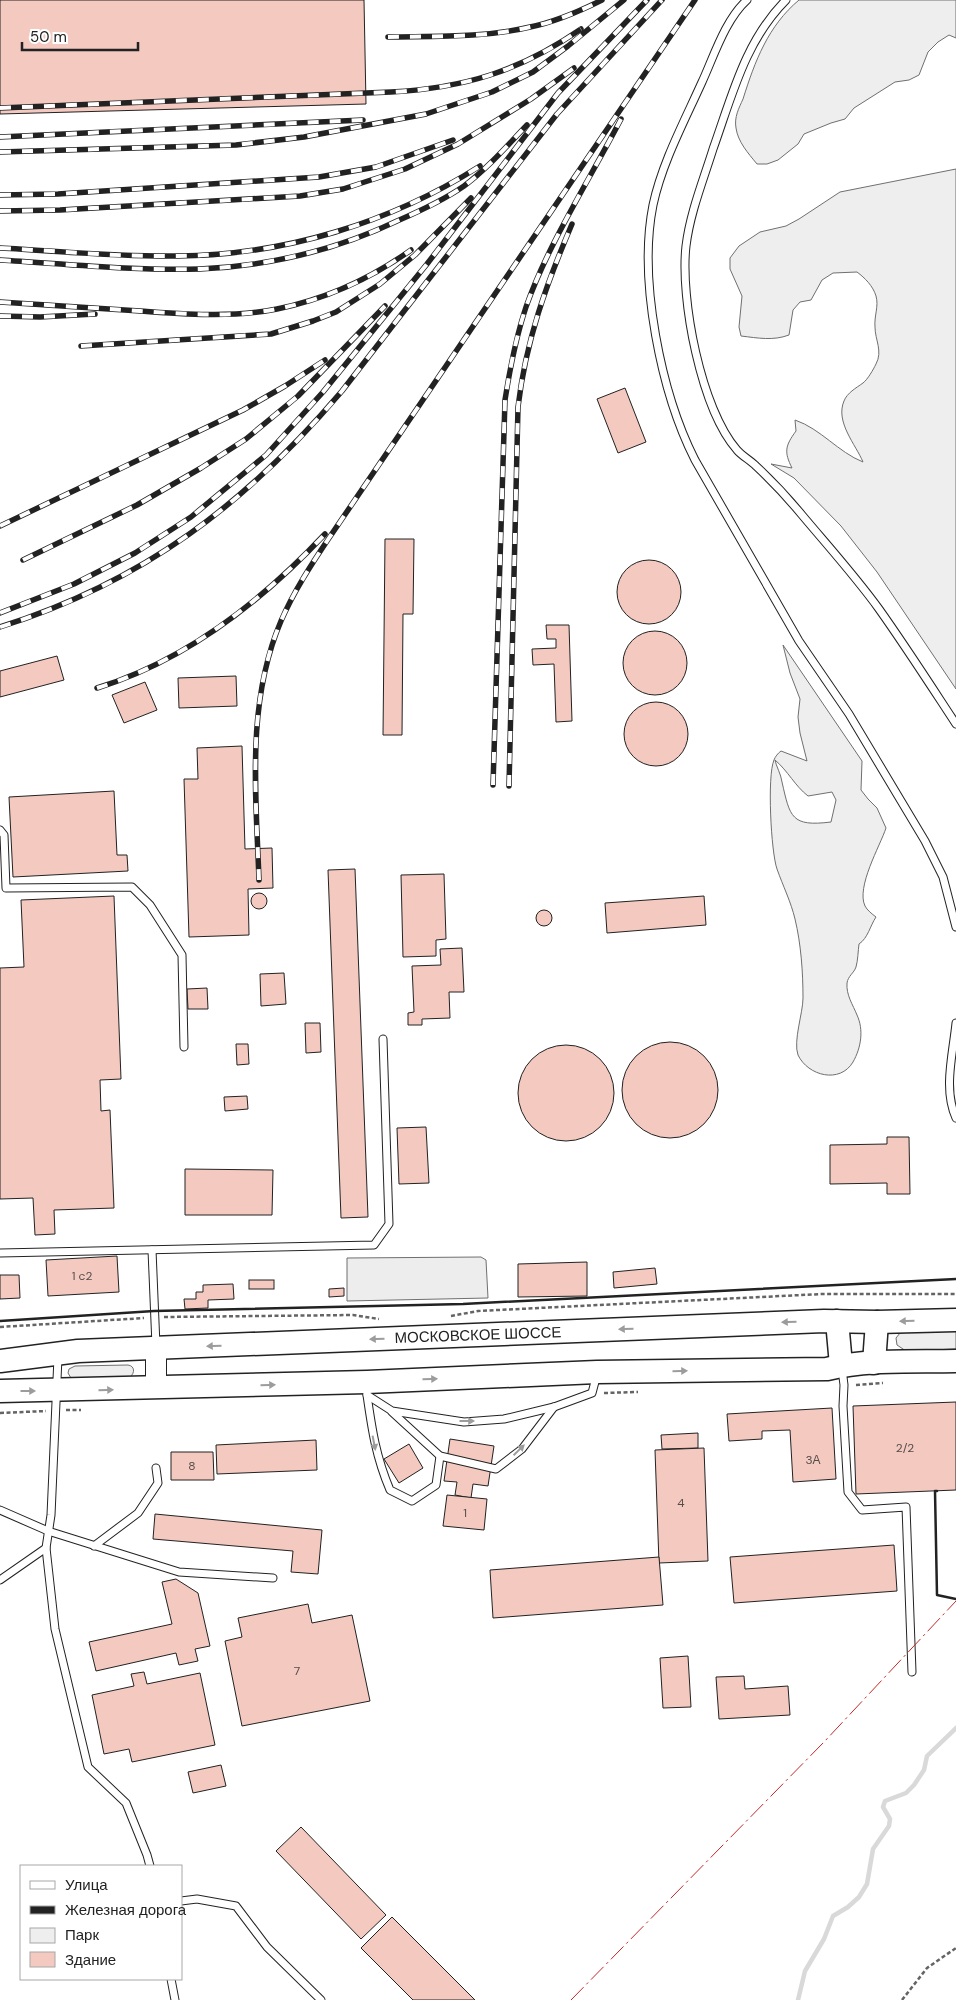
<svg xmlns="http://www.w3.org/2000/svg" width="956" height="2000" font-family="'DM Sans',sans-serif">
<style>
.green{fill:#eee;stroke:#6f6f6f;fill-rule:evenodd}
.parking{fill:#ededed;stroke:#6f6f6f}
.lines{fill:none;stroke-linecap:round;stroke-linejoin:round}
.stream{stroke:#d9d9d9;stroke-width:4.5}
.building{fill:#f3c9c0;stroke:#222}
.lane-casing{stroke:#222;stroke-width:9}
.secondary-casing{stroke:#222;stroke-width:22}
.primary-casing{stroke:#222;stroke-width:25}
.path{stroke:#646464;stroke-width:2.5;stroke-dasharray:4 2.5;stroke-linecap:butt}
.lane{stroke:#fff;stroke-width:7}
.secondary{stroke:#fff;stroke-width:20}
.primary{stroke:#fff;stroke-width:22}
.rail-casing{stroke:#222;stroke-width:5.5}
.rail{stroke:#fff;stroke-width:4;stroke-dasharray:11;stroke-linecap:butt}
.wall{stroke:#222;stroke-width:2.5}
.power{stroke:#c62828;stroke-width:1;stroke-dasharray:18 4 2.5 4;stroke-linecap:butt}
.oneway{fill:#9c9c9c}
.labels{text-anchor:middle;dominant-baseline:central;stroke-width:4;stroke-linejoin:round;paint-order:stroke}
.number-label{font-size:12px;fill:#564c4a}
.street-label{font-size:15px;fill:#222;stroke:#fff}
</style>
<rect width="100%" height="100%" fill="#fff"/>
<!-- green -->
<g class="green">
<path d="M799,0H956V38L949,35L938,42L928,52L919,75L909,80L895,82L854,108L845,119L831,123L804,134L798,144L778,160L767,164H757C748,153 738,142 736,128C734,117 739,108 743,99C755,61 768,26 799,0Z"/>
<path d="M956,169V689L877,572L841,526L794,478L771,464L792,468C784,452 785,446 796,431L795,420C821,429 838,452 863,462C856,445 835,422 844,401C847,393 856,388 863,383C868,379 873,370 876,364C883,351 875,340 875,327C874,316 879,306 876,296C873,286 865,278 857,272L833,273L822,280L811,300L800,302L793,310L789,335C773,341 758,338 741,336L739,327L742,296L730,269V258L739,246L760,232L786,226L799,219L840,192Z"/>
<path d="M783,645L862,761L861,790L868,799L877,808L886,828C880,846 856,887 865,906C867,910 872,914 876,917C870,926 868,938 859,944C858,951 858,960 856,967C854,973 848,976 847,983C846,995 853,1005 857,1015C864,1030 861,1048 853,1062C840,1084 808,1076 798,1055C793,1041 803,1013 803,998C803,972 801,944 795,919C791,902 783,886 777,869C771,852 767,776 774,760C775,757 778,753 781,751L807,761L800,733L798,717L800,699L790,673ZM775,760C788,771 795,786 808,796L832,792L836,800L831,822C791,827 790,817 782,782C781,774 776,766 775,760Z"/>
<polygon points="956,1328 956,1349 906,1351 897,1345 896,1338 900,1333"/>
<path d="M128,1365C135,1366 135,1373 130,1377L71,1378L68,1373L69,1369L75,1366Z"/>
</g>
<!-- parking -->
<polygon class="parking" points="481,1257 486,1260 488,1298 347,1301 347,1258"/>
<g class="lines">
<!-- stream -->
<polyline class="stream" points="798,2000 805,1971 824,1939 833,1916 848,1907 859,1897 867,1884 873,1849 889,1826 890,1819 883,1807 885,1801 906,1793 914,1785 924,1770 927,1756 956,1728"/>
</g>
<!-- building -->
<g class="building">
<polygon points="0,0 364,0 366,104 0,114"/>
<polygon points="625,388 646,442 618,453 597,399"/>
<polygon points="385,539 414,539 413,614 403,614 402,735 383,735"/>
<circle cx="649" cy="592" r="32"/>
<polygon points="546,625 569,625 572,721 556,722 554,664 533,665 532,649 556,648 556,639 547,639"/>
<circle cx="655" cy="663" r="32"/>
<polygon points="57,656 64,680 0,697 0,671"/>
<polygon points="236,676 237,706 179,708 178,678"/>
<polygon points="145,682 157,710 124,723 112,695"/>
<circle cx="656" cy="734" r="32"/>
<polygon points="242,746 245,849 272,848 273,888 248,889 249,935 189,937 184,779 198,779 197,748"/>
<polygon points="114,791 117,855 127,855 128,871 13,877 9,797"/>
<polygon points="355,869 368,1217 341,1218 328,870"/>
<polygon points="444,874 446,939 436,940 436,956 403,957 401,875"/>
<circle cx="259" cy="901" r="8"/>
<polygon points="114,896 121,1079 100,1080 101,1111 110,1110 114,1208 54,1210 55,1234 35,1235 33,1198 0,1199 0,968 24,967 21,900"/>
<polygon points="704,896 706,925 607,933 605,903"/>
<circle cx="544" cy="918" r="8"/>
<polygon points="462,948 464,992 449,992 450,1018 422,1019 422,1025 408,1025 408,1013 414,1012 412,966 441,965 440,949"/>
<polygon points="284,973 286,1004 261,1006 260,974"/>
<polygon points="207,988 208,1009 188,1009 187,989"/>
<polygon points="305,1023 320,1023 321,1052 306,1053"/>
<circle cx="670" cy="1090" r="48"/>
<polygon points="236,1044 248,1044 249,1064 237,1065"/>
<circle cx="566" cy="1093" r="48"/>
<polygon points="247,1096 248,1109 225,1111 224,1097"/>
<polygon points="426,1127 429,1183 399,1184 397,1128"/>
<polygon points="887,1137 909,1137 910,1194 887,1194 887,1183 830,1184 830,1145 887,1144"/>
<polygon points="185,1169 273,1170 272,1215 185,1215"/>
<polygon points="117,1256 119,1292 48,1296 46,1260"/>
<polygon points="587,1262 587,1296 518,1297 518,1264"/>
<polygon points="655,1268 657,1284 614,1288 613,1272"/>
<polygon points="0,1275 19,1275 20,1298 0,1299"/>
<rect x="249" y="1280" width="25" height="9"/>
<polygon points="233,1284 234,1299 208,1300 208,1308 185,1309 184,1299 196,1299 196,1292 203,1292 203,1285"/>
<polygon points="344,1288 344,1296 329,1297 329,1289"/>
<polygon points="956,1402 956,1490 856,1494 853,1406"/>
<polygon points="832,1408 836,1479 793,1482 790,1430 762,1431 762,1439 729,1441 727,1414"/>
<polygon points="698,1433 698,1448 662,1449 661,1435"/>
<polygon points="450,1439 494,1446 488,1486 473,1484 471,1498 455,1495 457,1482 444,1481"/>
<polygon points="316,1440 317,1470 217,1474 216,1445"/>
<polygon points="409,1444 423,1468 399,1483 384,1459"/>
<polygon points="704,1448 708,1561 659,1563 655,1450"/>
<polygon points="171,1452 213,1452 214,1480 171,1480"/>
<polygon points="447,1495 487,1499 484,1530 443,1526"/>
<polygon points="155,1514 322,1530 318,1574 291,1572 293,1551 153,1539"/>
<polygon points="894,1545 897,1591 734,1603 730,1557"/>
<polygon points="659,1557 663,1605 493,1618 490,1570"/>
<polygon points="176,1579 198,1593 210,1646 195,1649 198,1661 179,1665 176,1653 96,1671 89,1642 172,1624 162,1582"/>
<polygon points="308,1604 312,1623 352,1615 370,1701 242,1726 225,1641 242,1637 238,1618"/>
<polygon points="688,1656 691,1707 663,1708 660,1658"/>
<polygon points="144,1672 147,1684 200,1673 215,1745 132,1762 129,1749 104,1754 92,1695 134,1686 131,1674"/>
<polygon points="744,1676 745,1689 788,1686 790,1715 719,1719 716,1677"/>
<polygon points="221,1765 226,1786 193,1793 188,1772"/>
<polygon points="301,1827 386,1915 361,1939 276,1851"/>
<polygon points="392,1917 475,2000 413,2000 361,1948"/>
</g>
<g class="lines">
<!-- lane casing -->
<g class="lane-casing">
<g id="lane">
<path d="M747,0C725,20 714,56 702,82C684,122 662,163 653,205C638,280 661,393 695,460L799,641L849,714L925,841L943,877L956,927"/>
<path d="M786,0C745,41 732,96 713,149C703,181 690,213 686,246C680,299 701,409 737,450C742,456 750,460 756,466C772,481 788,498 802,515C828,546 856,577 879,609C906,647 931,686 956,724"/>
<polyline points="0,830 4,835 6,888 132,887 150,905 182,955 184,1047"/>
<path d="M956,1023C953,1054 943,1089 956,1118"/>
<polyline points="152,1250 156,1346"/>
<polyline points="0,1253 374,1245 389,1224 383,1039"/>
<polyline points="842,1369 844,1385 843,1406 848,1492 862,1510 906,1507 912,1672"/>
<polyline points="367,1385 367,1395 392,1411 464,1422 504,1419 554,1407 592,1393 597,1374"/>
<path d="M367,1395C372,1430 376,1457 390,1490L412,1501L436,1485L440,1456"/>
<polyline points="392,1412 440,1456 496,1469 522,1449 554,1407"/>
<polyline points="0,1510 48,1531 179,1572 273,1578"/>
<polyline points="94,1546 138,1513 158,1483 156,1468"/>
<polyline points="46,1548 55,1629 88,1767 126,1803 147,1855 150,1866"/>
<polyline points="0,1580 46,1548 51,1515 58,1357"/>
<polyline points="181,1901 197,1899 236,1906 267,1947 321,2000"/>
<polyline points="171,1979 175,2000"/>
</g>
</g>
<!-- secondary casing -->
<g class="secondary-casing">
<polyline id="secondary" points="156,1349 156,1388"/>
</g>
<!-- primary casing -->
<g class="primary-casing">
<g id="primary">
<polyline points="837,1321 841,1365"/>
<polyline points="0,1361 78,1351 824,1321 877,1322 956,1320"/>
<polyline points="874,1363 877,1322"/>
<path d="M0,1391L367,1382L597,1372L827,1369C868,1359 914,1362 956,1361"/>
</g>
</g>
<!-- path -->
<g class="path">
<polyline points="451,1316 478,1311 822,1294 956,1294"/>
<polyline points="164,1317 353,1315 379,1319"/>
<polyline points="0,1327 144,1318"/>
<polyline points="856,1385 883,1383"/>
<polyline points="604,1393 638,1392"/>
<polyline points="66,1410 81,1410"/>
<polyline points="0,1413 46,1411"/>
<polyline points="902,2000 927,1968 956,1948"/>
</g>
<!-- lane -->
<use href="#lane" class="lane"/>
<!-- secondary -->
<use href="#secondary" class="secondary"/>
<!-- primary -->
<use href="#primary" class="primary"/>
<!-- rail casing -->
<g class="rail-casing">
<g id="rail">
<path d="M388,37C435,36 484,38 530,27C555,22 580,11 602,0"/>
<path d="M0,108L391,92C465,88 520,71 581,29"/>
<polyline points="0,137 363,120"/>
<polyline points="0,152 236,145 304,137 426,114 492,92 533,72 568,46 624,0"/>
<polyline points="0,195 58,194 319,177 376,167 453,140"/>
<polyline points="0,211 60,210 300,196 343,189 405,169 458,144 531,99 574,68"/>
<path d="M0,248C59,251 119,257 178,256C285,255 390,223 480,166"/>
<path d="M0,260C66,264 134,271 200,269C268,266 336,250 397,221C420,211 444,200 464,186C487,169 507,146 527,125"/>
<path d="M0,302C47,305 94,308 140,311C186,314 232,318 277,309C326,299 370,279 411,250"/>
<polyline points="0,316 40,317 95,314"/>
<polyline points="81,346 271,334 313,321 336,312 380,284 415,255 471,198"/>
<polyline points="0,526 243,410 285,386 325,360"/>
<polyline points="23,560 137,505 201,468 246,439 298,396 385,306"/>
<polyline points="0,613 74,584 135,553 191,517 266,455 323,392 427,264 558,93 647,0"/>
<path d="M0,627C143,582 246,504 342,391L557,114L662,0"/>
<path d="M97,688C185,661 263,600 325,534"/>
<path d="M493,785L505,400C510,368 516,337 526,307C548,244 590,179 621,119"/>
<path d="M509,786L518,407C526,340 546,285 572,224"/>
<path d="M259,880C256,794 246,703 281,621C294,591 311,565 329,538L695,0"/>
</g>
</g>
<!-- rail -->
<use href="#rail" class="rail"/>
<!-- wall -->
<g class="wall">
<polyline points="0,1321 154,1311 463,1304 956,1279"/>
<polyline points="937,1491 935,1491 937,1595 956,1599"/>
</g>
<!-- power -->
<polyline class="power" points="571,2000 824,1742 956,1601"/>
</g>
<!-- one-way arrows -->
<defs><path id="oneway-solid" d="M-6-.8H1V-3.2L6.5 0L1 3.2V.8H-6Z" transform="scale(1.25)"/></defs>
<g class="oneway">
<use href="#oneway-solid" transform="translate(907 1321) rotate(178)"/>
<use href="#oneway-solid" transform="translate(789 1322) rotate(178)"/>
<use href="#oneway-solid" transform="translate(626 1329) rotate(178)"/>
<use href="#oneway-solid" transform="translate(377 1339) rotate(178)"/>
<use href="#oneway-solid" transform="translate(214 1346) rotate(178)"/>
<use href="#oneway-solid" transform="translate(680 1371) rotate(-1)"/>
<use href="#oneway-solid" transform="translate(430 1379) rotate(-2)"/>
<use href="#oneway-solid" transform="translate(268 1385) rotate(-2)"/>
<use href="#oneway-solid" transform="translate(106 1390) rotate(-2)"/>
<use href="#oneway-solid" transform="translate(28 1391)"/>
<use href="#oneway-solid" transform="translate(467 1421)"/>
<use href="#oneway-solid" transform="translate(374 1443) rotate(79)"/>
<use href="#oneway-solid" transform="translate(519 1450) rotate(-44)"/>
</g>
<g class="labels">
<!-- number labels -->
<g class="number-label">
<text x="82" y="1276">1 c2</text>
<text x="905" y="1448">2/2</text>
<text x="813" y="1460">3А</text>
<text x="192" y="1466">8</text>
<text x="681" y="1503">4</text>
<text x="465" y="1513">1</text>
<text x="297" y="1671">7</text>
</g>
<!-- street labels -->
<g class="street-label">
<text transform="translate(478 1335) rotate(-2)">МОСКОВСКОЕ ШОССЕ</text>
</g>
</g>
<!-- legend -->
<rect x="20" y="1865" width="162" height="115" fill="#ffffff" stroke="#a7a7a7"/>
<rect x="30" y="1881" width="25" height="8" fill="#ffffff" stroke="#a7a7a7"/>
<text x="65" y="1890" font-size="15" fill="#222222">Улица</text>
<rect x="30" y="1906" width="25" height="8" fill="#222222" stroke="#a7a7a7"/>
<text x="65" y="1915" font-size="15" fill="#222222">Железная дорога</text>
<rect x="30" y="1928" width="25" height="15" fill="#eeeeee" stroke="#a7a7a7"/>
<text x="65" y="1940" font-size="15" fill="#222222">Парк</text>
<rect x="30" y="1952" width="25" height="15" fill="#f3c9c0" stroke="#a7a7a7"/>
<text x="65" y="1965" font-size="15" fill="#222222">Здание</text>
<!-- scale -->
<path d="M22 42v8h116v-8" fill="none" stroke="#222222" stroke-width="2.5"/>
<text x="30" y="42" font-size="15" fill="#222222" stroke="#ffffff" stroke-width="4" paint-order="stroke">50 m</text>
</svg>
